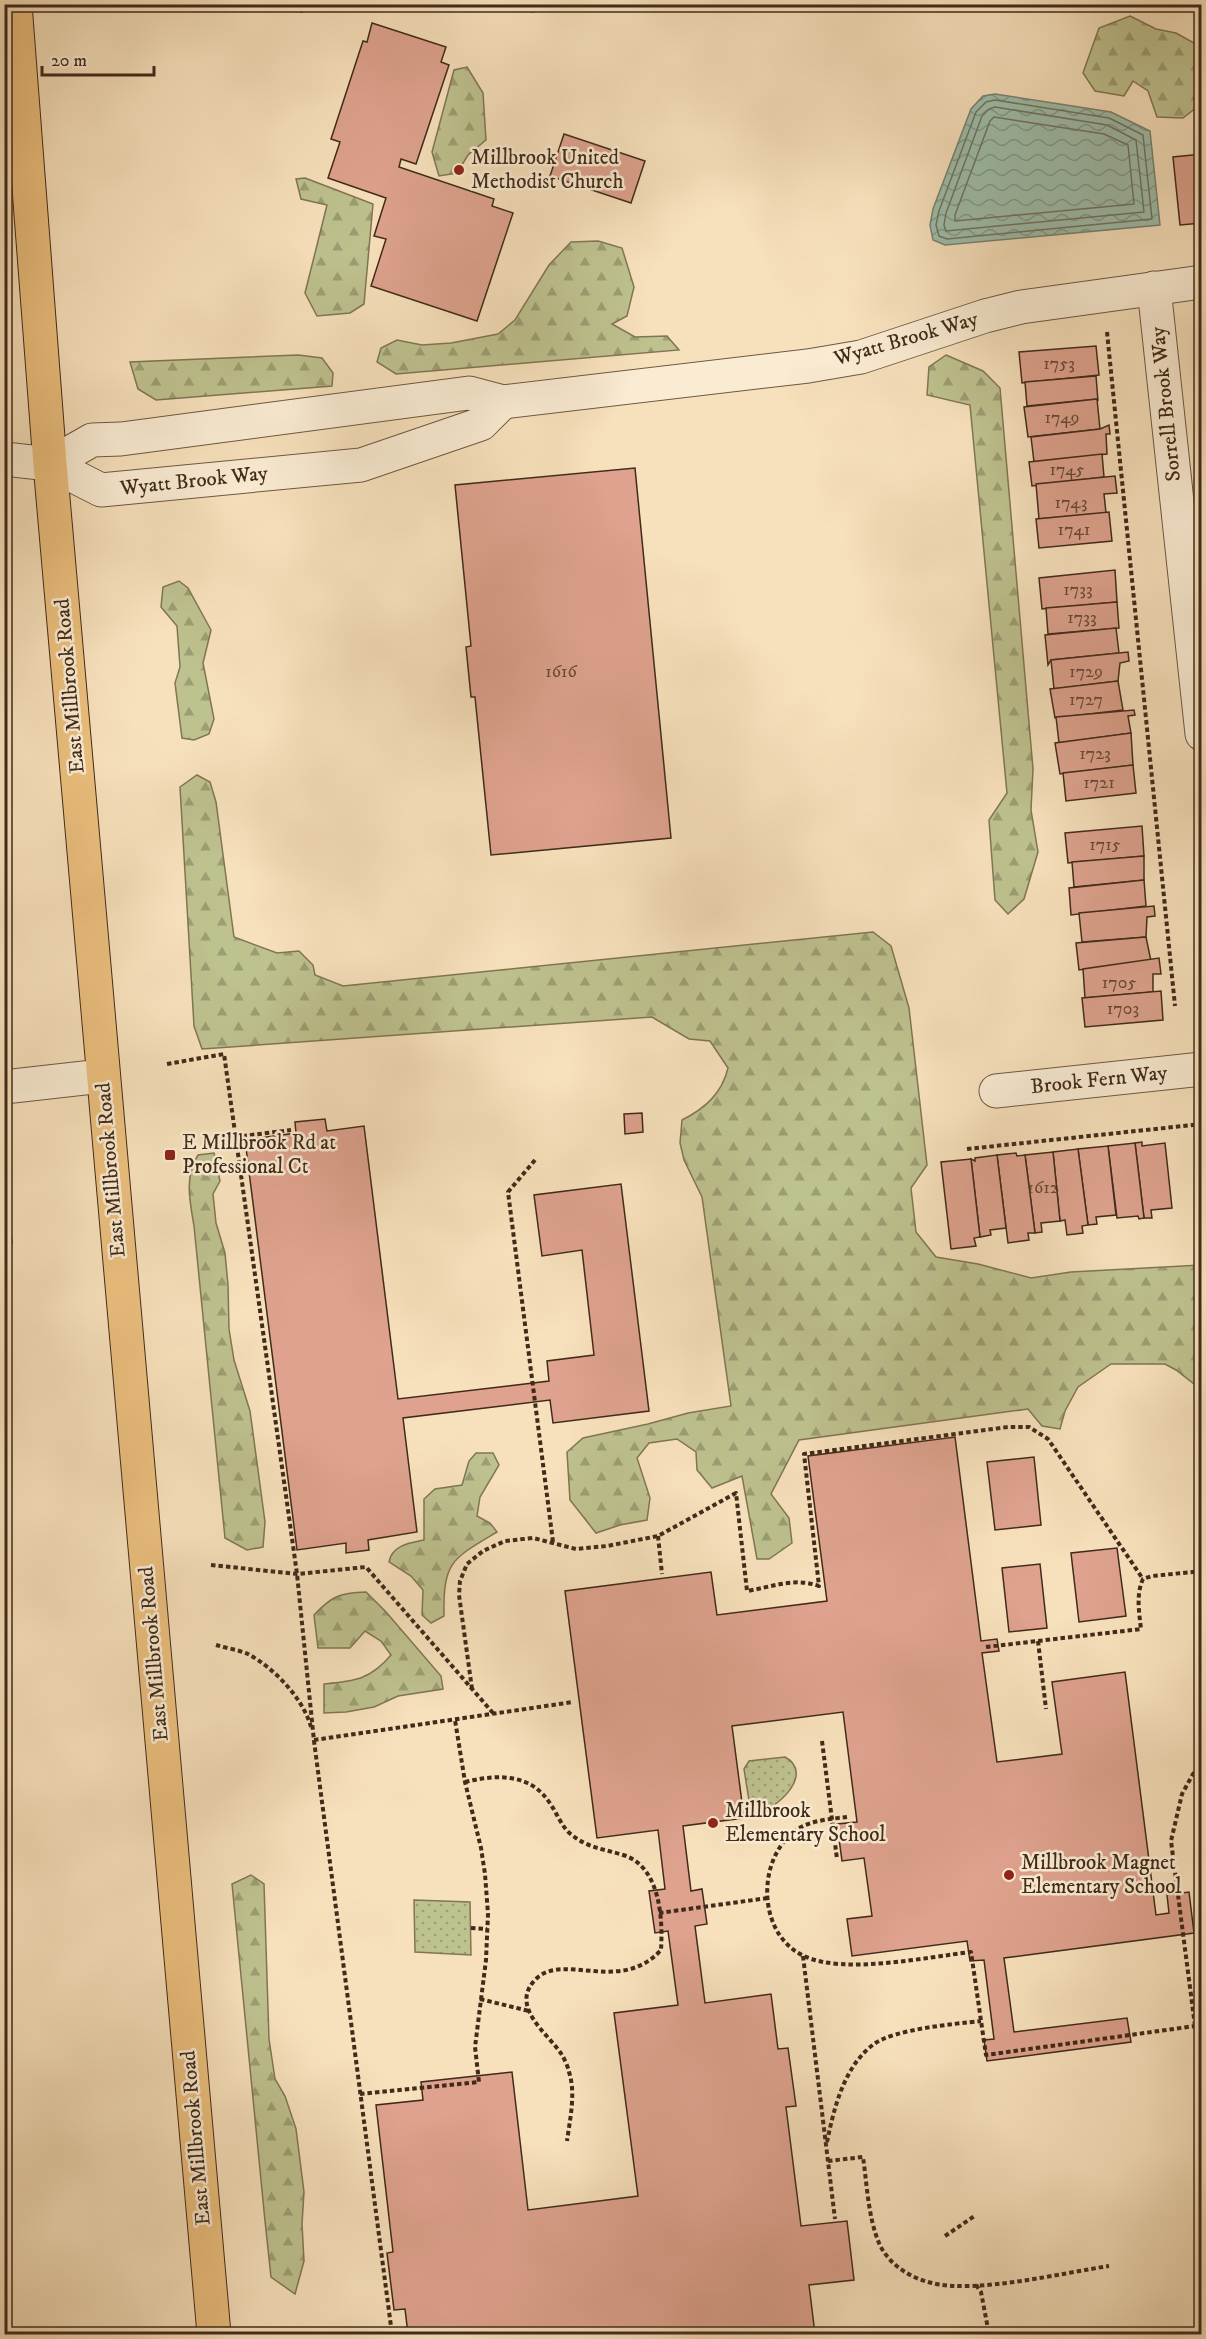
<svg xmlns="http://www.w3.org/2000/svg" width="1206" height="2339" font-family="'IM FELL DW Pica',serif">
<style>
.forest{fill:url(#forest-firs);stroke:#807654;stroke-width:1.5}
.park{fill:url(#park-dots);stroke:#807654;stroke-width:1.5}
.water{fill:url(#water-waves);stroke:#798372;stroke-width:1.5}
.lines{fill:none;stroke-linecap:round;stroke-linejoin:round}
.shore{stroke:#707463;stroke-width:1.5}
.building{fill:#dea28e;stroke:#412a1a;stroke-width:1.5}
.minor-casing{stroke:#6e5842;stroke-width:35}
.major-casing{stroke:#412a1a;stroke-width:35}
.path{stroke:#412a1a;stroke-width:4;stroke-dasharray:4.5 3;stroke-linecap:butt}
.minor{stroke:#faecd3;stroke-width:33}
.major{stroke:#ecc07e;stroke-width:33}
.poi-dot{fill:#8f2418;stroke:#faecd3;stroke-width:2}
.labels{text-anchor:middle;dominant-baseline:central;stroke-width:5;stroke-linejoin:round;paint-order:stroke}
.number-label{font-size:18px;fill:#684837}
.poi-label{font-size:21px;fill:#412a1a;stroke:#faecd3;text-anchor:start}
.street-label{font-size:21px;fill:#412a1a;stroke:#faecd3}
</style>
<defs>
<pattern id="forest-firs" width="22" height="20" patternUnits="userSpaceOnUse" patternTransform="scale(1.5)"><rect width="22" height="20" fill="#bec28f"/><path d="M5 1l3.5 6h-7zM16 11l3.5 6h-7z" fill="#9c9e74"/></pattern>
<pattern id="park-dots" width="8" height="8" patternUnits="userSpaceOnUse" patternTransform="scale(1.5)"><rect width="8" height="8" fill="#bec28f"/><path d="M2 2h.1M6 6h.1" fill="none" stroke="#9c9e74" stroke-width="1.8" stroke-linecap="round"/></pattern>
<pattern id="water-waves" width="16" height="10" patternUnits="userSpaceOnUse" patternTransform="scale(1.5)"><rect width="16" height="10" fill="#9ebeac"/><path d="M0 5q4-4 8 0t8 0" fill="none" stroke="#829b8b"/></pattern>
</defs>
<rect width="100%" height="100%" fill="#f7e1bc"/>
<filter id="stains"><feTurbulence type="fractalNoise" baseFrequency=".00333" numOctaves="4"/><feColorMatrix values="0 0 0 0 .2 0 0 0 0 .09 0 0 0 0 .02 0 0 0 .5 -.17"/></filter>
<radialGradient id="worn" r=".72"><stop offset=".6" stop-color="#630" stop-opacity="0"/><stop offset="1" stop-color="#630" stop-opacity=".3"/></radialGradient>
<!-- forest -->
<g class="forest">
<polygon points="1130,16 1156,29 1176,33 1201,47 1201,104 1183,118 1157,117 1148,91 1133,81 1124,96 1095,91 1083,73 1099,28"/>
<polygon points="467,67 483,93 486,140 468,155 457,173 439,176 432,152 454,70"/>
<polygon points="305,178 373,204 364,304 350,313 317,316 305,293 327,205 301,199 296,179"/>
<polygon points="598,241 622,248 634,287 627,316 612,324 635,337 667,336 679,350 396,374 377,362 381,348 397,340 422,345 451,343 498,334 515,320 549,265 571,242"/>
<polygon points="298,355 322,358 333,373 332,386 156,400 138,389 130,362"/>
<polygon points="946,355 983,371 1000,388 1033,769 1031,810 1038,852 1024,899 1008,914 995,900 989,820 1007,793 970,405 927,395 929,367"/>
<polygon points="179,581 188,588 211,630 203,663 214,719 209,734 194,740 182,738 175,683 180,667 177,626 161,607 163,587"/>
<path d="M197,775L210,782L216,802L234,937L277,953L299,951L313,965L315,975L343,986L873,932L891,946L909,1008L927,1165L911,1188L916,1232L936,1257L978,1264L1031,1278L1071,1272L1201,1265V1383L1194,1384L1176,1370L1165,1364H1111L1078,1387L1065,1411L1060,1429L1042,1426L1028,1409L799,1440L771,1494L789,1518L792,1543L769,1559H757L742,1476L712,1488L697,1470L696,1452L677,1439L649,1443L637,1458L650,1498L647,1520L620,1525L596,1533L570,1500L567,1452L583,1438L648,1424L688,1413L731,1406L702,1197L684,1160L680,1143L682,1120C704,1109 722,1094 728,1068L710,1041L689,1039L652,1017L202,1049L194,1026L180,787Z"/>
<path d="M214,1153L220,1181L213,1194L216,1223L225,1253L228,1285L229,1329L234,1360L250,1411L265,1522L263,1547L247,1550L225,1538L194,1226C190,1202 184,1177 198,1155Z"/>
<path d="M476,1453H493L499,1465L480,1497L477,1516L490,1523L497,1532C452,1559 443,1561 444,1616L431,1623L422,1615L423,1590L411,1576L389,1562C392,1545 410,1543 424,1540V1499L435,1489L462,1485L469,1461Z"/>
<path d="M366,1592L386,1612L441,1676L443,1689L398,1696L374,1707L346,1712L324,1713V1684C354,1681 370,1680 391,1655L381,1641L365,1631L350,1648H318L314,1615C332,1596 339,1593 366,1592Z"/>
<polygon points="251,1875 264,1884 269,2039 275,2079 285,2096 296,2129 304,2192 302,2224 304,2261 295,2294 271,2277 265,2221 232,1884"/>
</g>
<!-- park -->
<g class="park">
<path d="M785,1757C816,1774 775,1811 756,1813L750,1807L744,1769L749,1761Z"/>
<polygon points="414,1900 470,1902 471,1955 415,1952"/>
</g>
<!-- water -->
<polygon class="water" points="995,94 1111,112 1150,131 1160,225 945,245 933,240 930,225 933,209 971,109 983,96"/>
<g class="lines">
<!-- shore -->
<g class="shore">
<polygon points="995,100 1109,118 1143,135 1152,219 947,239 939,236 936,225 939,211 976,112 986,102"/>
<polygon points="995,107 1107,125 1136,140 1144,212 946,231 944,225 946,213 982,116 989,109"/>
<polygon points="994,117 1104,134 1128,145 1134,204 955,221 955,215 990,121"/>
</g>
</g>
<!-- building -->
<g class="building">
<polygon points="275,4 304,4 302,12"/>
<polygon points="506,4 536,4 533,12"/>
<polygon points="372,23 446,47 441,62 449,65 416,164 401,159 399,167 494,199 492,206 513,213 477,321 371,286 386,239 374,236 386,198 328,178 340,142 331,139 363,41 367,42"/>
<polygon points="564,134 645,161 631,203 550,176"/>
<polygon points="1202,154 1202,223 1180,225 1173,157"/>
<polygon points="1096,346 1099,375 1022,383 1019,352"/>
<polygon points="1096,376 1098,401 1097,399 1027,406 1025,382"/>
<polygon points="1097,399 1100,429 1028,437 1024,407"/>
<polygon points="1109,425 1110,434 1106,434 1107,454 1034,462 1031,437 1100,429"/>
<polygon points="1102,454 1104,477 1032,486 1029,462"/>
<polygon points="635,468 671,838 491,855 475,697 471,697 466,647 471,646 455,485"/>
<polygon points="1115,476 1117,493 1104,494 1106,513 1039,519 1036,484"/>
<polygon points="1109,512 1112,541 1039,548 1036,519"/>
<polygon points="1115,570 1117,602 1042,609 1039,578"/>
<polygon points="1117,602 1119,628 1048,634 1046,608"/>
<polygon points="1116,628 1119,653 1051,660 1048,665 1045,635"/>
<polygon points="1128,652 1129,661 1120,663 1118,681 1054,689 1051,660"/>
<polygon points="1118,681 1123,710 1055,718 1050,689"/>
<polygon points="1134,710 1135,715 1128,716 1131,733 1059,743 1056,717"/>
<polygon points="1131,733 1133,765 1060,774 1055,743"/>
<polygon points="1133,765 1136,793 1066,801 1063,773"/>
<polygon points="1142,826 1144,856 1068,863 1065,833"/>
<polygon points="1144,856 1144,880 1074,887 1072,862"/>
<polygon points="1144,880 1146,906 1071,915 1069,888"/>
<polygon points="1154,906 1155,916 1147,917 1146,937 1082,942 1079,913"/>
<polygon points="1146,937 1151,961 1079,970 1076,943"/>
<polygon points="1159,958 1161,974 1153,974 1153,992 1085,998 1083,969"/>
<polygon points="1161,991 1163,1020 1085,1027 1082,998"/>
<polygon points="642,1113 643,1132 625,1134 624,1114"/>
<polygon points="325,1119 327,1131 364,1126 398,1399 549,1381 547,1361 594,1355 582,1250 542,1256 534,1195 621,1184 649,1411 553,1423 550,1400 403,1418 417,1532 368,1540 369,1550 346,1553 346,1543 297,1550 245,1140 296,1133 295,1122"/>
<polygon points="1197,1141 1202,1141 1202,1176"/>
<polygon points="1142,1142 1142,1146 1165,1143 1172,1208 1151,1210 1152,1218 1144,1218 1135,1143"/>
<polygon points="1135,1143 1144,1218 1139,1219 1138,1216 1117,1218 1108,1146"/>
<polygon points="1108,1146 1116,1215 1096,1217 1097,1224 1088,1225 1078,1149"/>
<polygon points="1078,1149 1088,1225 1082,1226 1083,1233 1067,1235 1065,1220 1060,1221 1053,1152"/>
<polygon points="1053,1152 1060,1221 1041,1223 1042,1232 1035,1233 1025,1155"/>
<polygon points="1016,1153 1017,1156 1025,1155 1035,1233 1028,1233 1029,1240 1008,1243 997,1155"/>
<polygon points="997,1155 1006,1228 990,1230 991,1235 980,1237 971,1159 975,1161 975,1158"/>
<polygon points="4,1158 12,1243 4,1244"/>
<polygon points="971,1159 980,1237 974,1238 976,1246 951,1249 941,1162"/>
<polygon points="955,1437 981,1641 997,1639 999,1651 982,1653 997,1762 1062,1754 1052,1682 1125,1672 1156,1915 1169,1913 1167,1895 1189,1892 1194,1933 1004,1958 1014,2032 1127,2018 1131,2042 987,2061 984,2040 994,2039 984,1960 970,1961 967,1941 852,1956 847,1919 872,1916 864,1858 842,1861 837,1824 857,1822 843,1712 732,1726 744,1818 683,1826 691,1891 702,1889 707,1924 695,1926 705,2003 771,1994 778,2049 788,2048 796,2106 786,2107 801,2226 847,2221 854,2280 809,2285 815,2334 408,2334 405,2309 394,2310 387,2253 393,2252 376,2105 423,2100 421,2082 512,2072 528,2210 638,2196 614,2013 678,2005 668,1931 655,1933 649,1891 665,1889 658,1830 597,1838 565,1591 711,1572 717,1615 827,1601 808,1456"/>
<polygon points="1034,1457 1041,1525 995,1530 987,1462"/>
<polygon points="1117,1548 1126,1616 1079,1622 1071,1553"/>
<polygon points="1040,1564 1047,1628 1009,1632 1002,1568"/>
</g>
<g class="lines">
<!-- minor casing -->
<g class="minor-casing">
<g id="minor">
<polyline points="1154,288 1202,734"/>
<polyline points="4,459 50,464 101,490 361,465 481,424 503,402"/>
<polyline points="50,464 92,440 121,439 469,393 503,402 808,366 861,357 985,316 1021,307 1202,282"/>
<polyline points="4,1087 102,1076"/>
<polyline points="996,1091 1202,1069"/>
</g>
</g>
<!-- major casing -->
<g class="major-casing">
<polyline id="major" points="15,4 50,464 214,2334"/>
</g>
<!-- path -->
<g class="path">
<polyline points="1107,332 1175,1006"/>
<polyline points="167,1064 224,1054 297,1574 314,1741 392,2334"/>
<polyline points="235,1137 291,1130"/>
<polyline points="967,1149 1202,1124"/>
<polyline points="535,1160 508,1192 553,1542"/>
<polyline points="658,1536 662,1574"/>
<polyline points="211,1565 297,1574 366,1567 493,1713"/>
<polyline points="1038,1641 1046,1709"/>
<path d="M216,1645C226,1648 239,1650 248,1654C274,1668 303,1698 311,1727"/>
<path d="M986,1647L1141,1629C1139,1612 1136,1594 1143,1579L1152,1576L1202,1571"/>
<path d="M472,1689L459,1595L460,1581L467,1564L483,1551L505,1541L533,1538L576,1549L607,1546L658,1536L736,1493L747,1591C772,1587 794,1577 819,1586L804,1454L1008,1427H1029L1048,1439L1143,1579"/>
<polyline points="314,1740 573,1702"/>
<polyline points="822,1741 837,1859"/>
<path d="M465,1782C497,1774 532,1773 551,1805C558,1815 562,1828 572,1835C588,1848 604,1849 623,1855C660,1866 663,1918 661,1950C621,1994 564,1953 537,1978C507,2006 549,2034 562,2055C565,2060 568,2067 569,2072C576,2093 570,2119 567,2141"/>
<path d="M847,1817C831,1819 812,1820 798,1829C756,1856 756,1934 804,1956C844,1975 927,1957 971,1952L986,2055L1202,2025"/>
<polyline points="659,1913 768,1898"/>
<polyline points="471,1928 487,1929"/>
<polyline points="803,1956 835,2219"/>
<polyline points="480,1999 529,2011"/>
<polyline points="1195,2026 1171,1841 1182,1794 1193,1774 1202,1764"/>
<polyline points="360,2094 479,2082 475,2047 486,1960 488,1914 485,1874 481,1848 465,1782 455,1720"/>
<path d="M827,2142C834,2108 844,2066 874,2044C895,2029 954,2024 981,2021"/>
<path d="M828,2161L863,2157C867,2184 868,2217 879,2243C888,2264 910,2278 932,2283C976,2294 1062,2273 1109,2266"/>
<polyline points="945,2236 976,2215"/>
<polyline points="976,2285 981,2292 989,2334"/>
</g>
<!-- minor -->
<use href="#minor" class="minor"/>
<!-- major -->
<use href="#major" class="major"/>
</g>
<!-- markers -->
<g class="poi-dot">
<circle cx="459" cy="170" r="6"/>
<rect x="164" y="1149" width="12" height="12" rx="3"/>
<circle cx="713" cy="1823" r="6"/>
<circle cx="1009" cy="1875" r="6"/>
</g>
<g class="labels">
<!-- number labels -->
<g class="number-label">
<text x="1059" y="364">1753</text>
<text x="1062" y="418">1749</text>
<text x="1067" y="470">1745</text>
<text x="1071" y="503">1743</text>
<text x="1074" y="530">1741</text>
<text x="1078" y="590">1733</text>
<text x="1082" y="618">1733</text>
<text x="561" y="672">1616</text>
<text x="1086" y="672">1729</text>
<text x="1086" y="700">1727</text>
<text x="1095" y="754">1723</text>
<text x="1099" y="783">1721</text>
<text x="1105" y="845">1715</text>
<text x="1119" y="983">1705</text>
<text x="1123" y="1009">1703</text>
<text x="1043" y="1188">1612</text>
</g>
<!-- poi labels -->
<g class="poi-label">
<text x="471" y="158">Millbrook United<tspan x="471" dy="24">Methodist Church</tspan></text>
<text x="182" y="1143">E Millbrook Rd at<tspan x="182" dy="24">Professional Ct</tspan></text>
<text x="725" y="1811">Millbrook<tspan x="725" dy="24">Elementary School</tspan></text>
<text x="1021" y="1863">Millbrook Magnet<tspan x="1021" dy="24">Elementary School</tspan></text>
</g>
<!-- street labels -->
<g class="street-label">
<text transform="translate(906 339) rotate(-16)">Wyatt Brook Way</text>
<text transform="translate(1166 404) rotate(-96)">Sorrell Brook Way</text>
<text transform="translate(194 481) rotate(-6)">Wyatt Brook Way</text>
<text transform="translate(70 686) rotate(-95)">East Millbrook Road</text>
<text transform="translate(1099 1080) rotate(-6)">Brook Fern Way</text>
<text transform="translate(111 1170) rotate(-95)">East Millbrook Road</text>
<text transform="translate(154 1654) rotate(-95)">East Millbrook Road</text>
<text transform="translate(196 2138) rotate(-95)">East Millbrook Road</text>
</g>
</g>
<!-- margin -->
<rect width="1206" height="2339" fill="none" stroke="#f7e1bc" stroke-width="24"/>
<rect x="6" y="6" width="1194" height="2327" fill="none" stroke="#412a1a" stroke-width="3"/>
<rect x="12" y="12" width="1182" height="2315" fill="none" stroke="#412a1a" stroke-width="1.5"/>
<!-- scale -->
<path d="M42 66v9h112v-9" fill="none" stroke="#412a1a" stroke-width="3"/>
<text x="51" y="66" font-size="18" fill="#412a1a" stroke="#faecd3" stroke-width="4.5" paint-order="stroke">20 m</text>
<rect width="100%" height="100%" filter="url(#stains)"/>
<rect width="100%" height="100%" fill="url(#worn)"/>
</svg>
